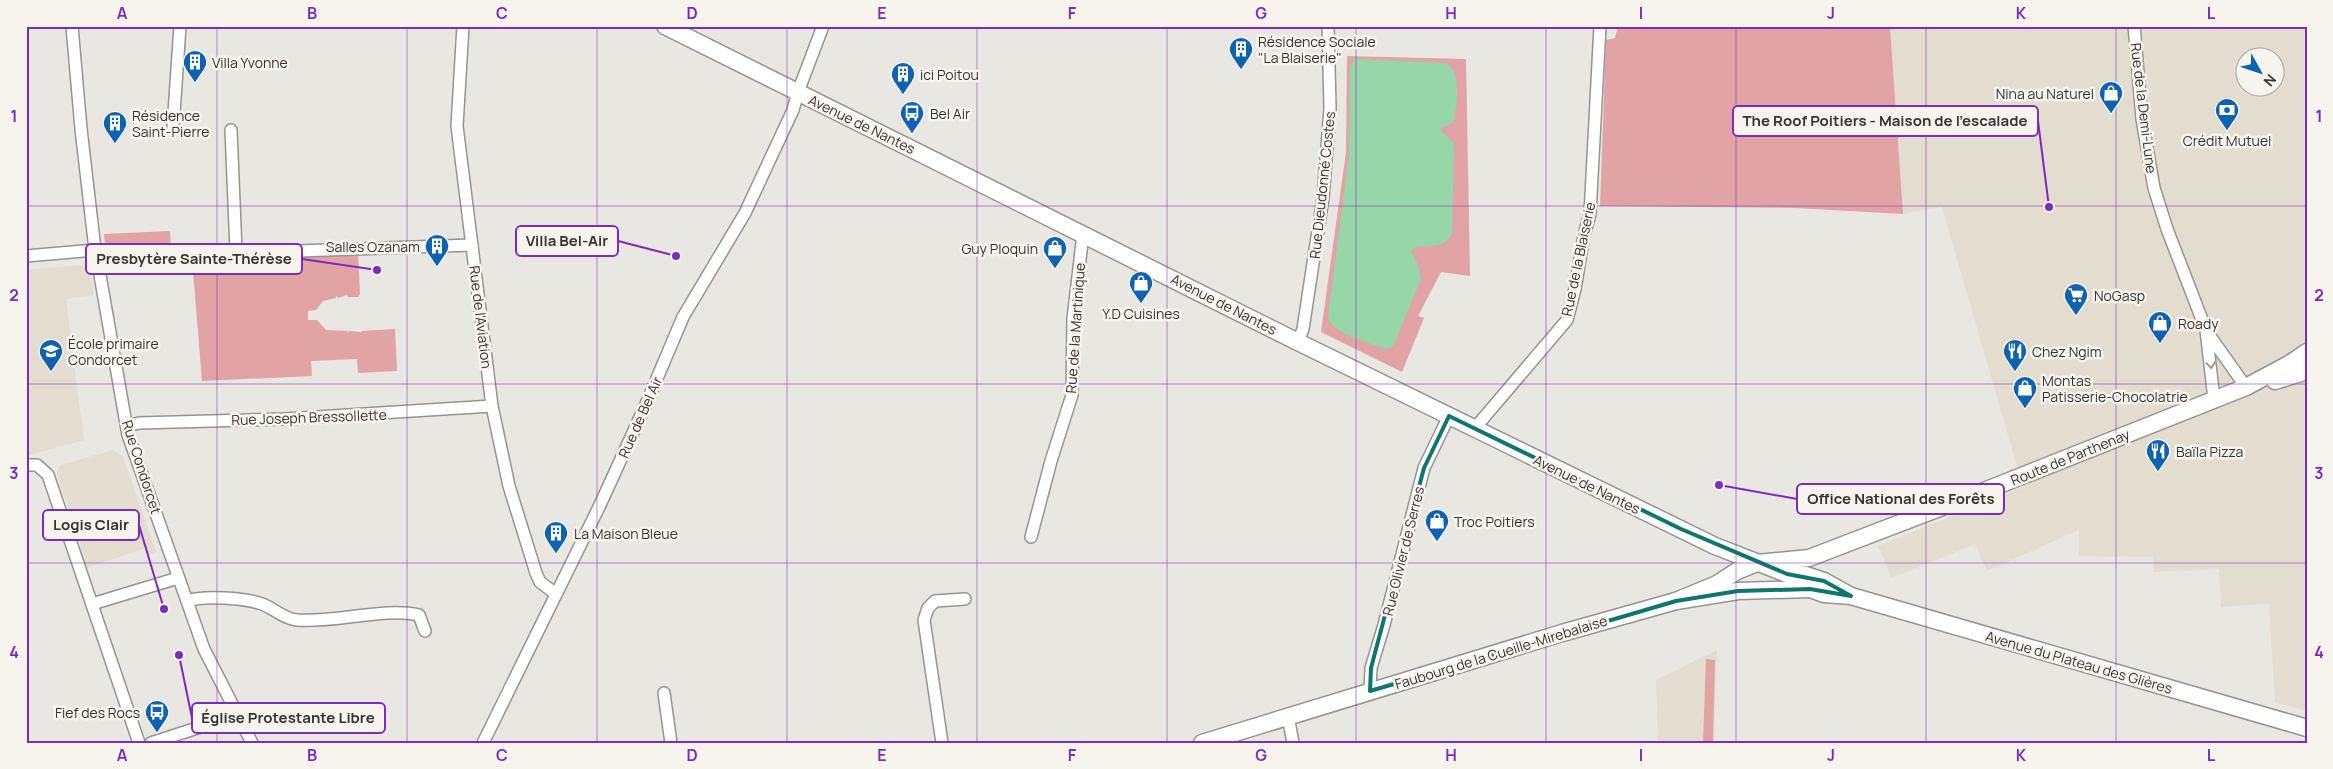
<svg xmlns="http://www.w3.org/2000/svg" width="2333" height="769" font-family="Manrope,sans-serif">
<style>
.built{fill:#e3ddd0;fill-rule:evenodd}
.green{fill:#e1a3a3}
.water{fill:#97d6a8}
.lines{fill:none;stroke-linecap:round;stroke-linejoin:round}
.street-casing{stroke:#96948e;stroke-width:14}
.secondary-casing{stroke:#96948e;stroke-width:19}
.street{stroke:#fff;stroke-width:11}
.secondary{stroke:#fff;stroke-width:16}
.oneway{stroke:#9a9a98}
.marked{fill:none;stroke:#0f766e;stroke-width:4;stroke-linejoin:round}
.grid{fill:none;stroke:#7b2cbf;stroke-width:1;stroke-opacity:0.55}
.labels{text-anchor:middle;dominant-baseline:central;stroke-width:5;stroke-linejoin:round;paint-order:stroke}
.poi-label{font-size:14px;fill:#353432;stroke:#f7f4ee;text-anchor:start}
.street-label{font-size:14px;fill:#353432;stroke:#f7f4ee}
.leader{fill:none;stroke:#7b2cbf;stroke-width:2}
.callout-dot{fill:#7b2cbf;stroke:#f7f4ee;stroke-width:2}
.callout{fill:#f7f4ee;stroke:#7b2cbf;stroke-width:2}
.callout-label{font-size:15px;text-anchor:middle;font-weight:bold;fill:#353432}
.neatline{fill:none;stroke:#7b2cbf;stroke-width:2}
.grid-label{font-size:16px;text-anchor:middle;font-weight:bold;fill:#7b2cbf}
</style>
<rect width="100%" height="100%" fill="#e9e7e1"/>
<!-- built -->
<g class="built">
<path d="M1890,26H2307V711L2275,702L2269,604L2221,607L2219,569L2154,572L2153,557L2079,556V530L1987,571L1975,544L1892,578L1878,546L2023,487L1942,207L1903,214ZM2246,58H2276V88H2246Z"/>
<polygon points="81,265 90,272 94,295 66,299 84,440 26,456 26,270"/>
<polygon points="113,450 123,456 156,552 148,555 145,548 86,568 79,548 82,547 57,474 60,465"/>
<polygon points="1717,650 1714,743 1658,743 1656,680"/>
</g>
<!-- green -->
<g class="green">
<polygon points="1618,26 1890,26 1903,214 1796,208 1600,206 1606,40 1615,38"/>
<polygon points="1347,56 1466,59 1470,276 1441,272 1418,316 1424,318 1402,372 1321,332 1346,152"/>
<polygon points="170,231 171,250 106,254 104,234"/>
<polygon points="358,254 360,294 358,297 348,297 347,295 338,298 336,296 336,298 323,301 316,310 308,311 308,320 317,320 326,330 347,331 348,333 349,331 361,332 362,331 395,329 397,371 358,373 357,359 311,361 312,376 202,381 192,259"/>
<polygon points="1706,659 1715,660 1713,743 1703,743"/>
</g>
<!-- water -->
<path class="water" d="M1354,59L1447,63C1462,75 1457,106 1453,123L1443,127L1440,130L1454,143L1452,234C1440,255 1423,239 1411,251L1418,265L1421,279L1393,347L1385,349C1371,343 1330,333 1328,317L1349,156L1350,68Z"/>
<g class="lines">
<!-- street casing -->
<g class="street-casing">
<g id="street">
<polyline points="72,26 81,129 94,241 128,435 204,649 252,743"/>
<polyline points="463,26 457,126 492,406 509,486 536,573 540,582 556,594"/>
<polyline points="2134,26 2142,119 2154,188 2167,229 2206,330 2214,399"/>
<polyline points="173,127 180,26"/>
<polyline points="231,130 236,251"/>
<polyline points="26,256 95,250"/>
<polyline points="96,258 472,245"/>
<polyline points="2207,332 2246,387"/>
<polyline points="1298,342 1303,329 1323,198 1330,108 1328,26"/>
<polyline points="127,426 139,423 284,419 492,406"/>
<polyline points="1475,428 1567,320 1575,289 1584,235 1590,214 1600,26"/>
<polyline points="26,465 37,465 48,475 139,743"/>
<polyline points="1031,537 1051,461 1072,395 1073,319 1083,234"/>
<path d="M187,601C204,595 245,598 262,604C275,609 284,619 297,620C337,623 383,607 419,615L425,631"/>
<polyline points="92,604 178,578"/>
<polyline points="1370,691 1371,668 1384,625 1424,468 1449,416"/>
<polyline points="664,693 671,743"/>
<polyline points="1288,716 1293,743"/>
<polyline points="151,743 237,715"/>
<polyline points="483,743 600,505 647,402 683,317 745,213 793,110 798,92 823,26"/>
<polyline points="942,743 924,620 928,608 935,601 965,599"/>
</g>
</g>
<!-- secondary casing -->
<g class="secondary-casing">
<g id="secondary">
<polyline points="665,26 1298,342 1715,546 1787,574 1806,575 1824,581 1851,596"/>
<polyline points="2275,381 2307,371"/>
<polyline points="1800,585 1824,594 1851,596 2307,728"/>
<polyline points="1676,601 1717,584 1737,571 1757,563 1809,558 1989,489 2246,387 2289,364 2307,352"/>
<polyline points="1202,743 1562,633 1676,601 1738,591 1810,589"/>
</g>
</g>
<!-- street -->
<use href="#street" class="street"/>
<!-- secondary -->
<use href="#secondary" class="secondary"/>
</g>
<!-- one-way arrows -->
<defs><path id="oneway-chevron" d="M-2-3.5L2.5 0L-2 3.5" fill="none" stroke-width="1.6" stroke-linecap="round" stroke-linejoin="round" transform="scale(1.25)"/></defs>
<use class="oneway" href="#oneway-chevron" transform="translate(2211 365) rotate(83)"/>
<!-- marked area -->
<path class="marked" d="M1449,416L1681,529L1787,574L1824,581L1851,596L1810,589L1738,591L1676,601L1370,691L1371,668L1424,468Z"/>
<!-- grid -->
<path class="grid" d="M217,26V743M407,26V743M597,26V743M787,26V743M977,26V743M1167,26V743M1356,26V743M1546,26V743M1736,26V743M1926,26V743M2116,26V743M26,206H2307M26,384H2307M26,563H2307"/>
<!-- icons -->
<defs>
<g id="building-pin" transform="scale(1.25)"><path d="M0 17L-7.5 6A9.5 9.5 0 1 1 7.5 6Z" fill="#0e62b0" stroke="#f7f4ee"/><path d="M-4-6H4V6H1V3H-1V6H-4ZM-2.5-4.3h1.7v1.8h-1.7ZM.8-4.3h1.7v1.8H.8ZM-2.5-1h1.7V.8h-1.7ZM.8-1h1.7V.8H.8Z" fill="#fff"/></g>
<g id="shop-pin" transform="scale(1.25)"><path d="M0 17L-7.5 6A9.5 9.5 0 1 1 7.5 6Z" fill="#0e62b0" stroke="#f7f4ee"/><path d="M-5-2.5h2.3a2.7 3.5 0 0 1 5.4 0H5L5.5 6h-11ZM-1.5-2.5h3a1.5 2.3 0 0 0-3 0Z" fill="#fff"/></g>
<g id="bank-pin" transform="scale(1.25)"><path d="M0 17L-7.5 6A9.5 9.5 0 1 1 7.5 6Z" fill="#0e62b0" stroke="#f7f4ee"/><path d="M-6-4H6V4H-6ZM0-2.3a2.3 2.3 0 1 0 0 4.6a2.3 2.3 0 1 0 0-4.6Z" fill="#fff"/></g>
<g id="bus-pin" transform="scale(1.25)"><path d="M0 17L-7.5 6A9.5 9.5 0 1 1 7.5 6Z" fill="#0e62b0" stroke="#f7f4ee"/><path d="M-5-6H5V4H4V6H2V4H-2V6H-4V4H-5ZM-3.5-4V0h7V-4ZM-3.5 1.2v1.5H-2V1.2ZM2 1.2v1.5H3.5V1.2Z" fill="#fff"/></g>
<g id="supermarket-pin" transform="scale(1.25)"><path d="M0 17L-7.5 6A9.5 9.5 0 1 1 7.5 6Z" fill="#0e62b0" stroke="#f7f4ee"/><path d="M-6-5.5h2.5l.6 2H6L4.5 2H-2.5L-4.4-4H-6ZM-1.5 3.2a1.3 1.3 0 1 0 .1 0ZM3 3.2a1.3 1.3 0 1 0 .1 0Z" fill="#fff"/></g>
<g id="school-pin" transform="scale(1.25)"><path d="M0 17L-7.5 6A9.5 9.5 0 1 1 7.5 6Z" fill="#0e62b0" stroke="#f7f4ee"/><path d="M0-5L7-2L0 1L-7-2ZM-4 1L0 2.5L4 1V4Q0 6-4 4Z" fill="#fff"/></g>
<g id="restaurant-pin" transform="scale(1.25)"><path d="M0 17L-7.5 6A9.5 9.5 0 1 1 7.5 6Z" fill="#0e62b0" stroke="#f7f4ee"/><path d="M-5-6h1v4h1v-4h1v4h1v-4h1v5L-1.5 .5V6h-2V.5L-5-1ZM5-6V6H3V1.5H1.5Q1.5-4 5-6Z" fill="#fff"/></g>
</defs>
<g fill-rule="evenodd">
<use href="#building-pin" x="1241" y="49"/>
<use href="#building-pin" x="195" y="62"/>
<use href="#building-pin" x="903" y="74"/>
<use href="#shop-pin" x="2111" y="93"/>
<use href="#bank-pin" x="2227" y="110"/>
<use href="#bus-pin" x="912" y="113"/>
<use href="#building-pin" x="115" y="123"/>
<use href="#building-pin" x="437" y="246"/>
<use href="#shop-pin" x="1055" y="248"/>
<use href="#shop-pin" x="1141" y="283"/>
<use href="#supermarket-pin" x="2076" y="295"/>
<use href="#shop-pin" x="2160" y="323"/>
<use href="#school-pin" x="51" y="351"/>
<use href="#restaurant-pin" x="2015" y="351"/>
<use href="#shop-pin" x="2025" y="388"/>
<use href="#restaurant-pin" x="2158" y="451"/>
<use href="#shop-pin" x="1437" y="521"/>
<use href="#building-pin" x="556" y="533"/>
<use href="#bus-pin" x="157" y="712"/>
</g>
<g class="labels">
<!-- poi labels -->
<g class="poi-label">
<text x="1258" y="41">Résidence Sociale<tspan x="1258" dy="16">"La Blaiserie"</tspan></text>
<text x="212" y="62">Villa Yvonne</text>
<text x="920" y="74">ici Poitou</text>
<text x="2094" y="93" text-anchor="end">Nina au Naturel</text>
<text x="930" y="113">Bel Air</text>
<text x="132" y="115">Résidence<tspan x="132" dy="16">Saint-Pierre</tspan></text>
<text x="2227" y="140" text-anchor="middle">Crédit Mutuel</text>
<text x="420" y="246" text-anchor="end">Salles Ozanam</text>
<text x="1038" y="248" text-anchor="end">Guy Ploquin</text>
<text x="2094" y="295">NoGasp</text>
<text x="1141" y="313" text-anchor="middle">Y.D Cuisines</text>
<text x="2178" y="323">Roady</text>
<text x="68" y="343">École primaire<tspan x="68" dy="16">Condorcet</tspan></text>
<text x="2032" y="351">Chez Ngim</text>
<text x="2042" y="380">Montas<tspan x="2042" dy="16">Patisserie-Chocolatrie</tspan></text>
<text x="2176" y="451">Baïla Pizza</text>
<text x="1454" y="521">Troc Poitiers</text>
<text x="574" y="533">La Maison Bleue</text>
<text x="140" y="712" text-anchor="end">Fief des Rocs</text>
</g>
<!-- street labels -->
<g class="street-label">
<text transform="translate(2144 108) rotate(83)">Rue de la Demi-Lune</text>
<text transform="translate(862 124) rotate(26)">Avenue de Nantes</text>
<text transform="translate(1322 185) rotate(-84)">Rue Dieudonné Costes</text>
<text transform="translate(1578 259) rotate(-78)">Rue de la Blaiserie</text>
<text transform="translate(1224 304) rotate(27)">Avenue de Nantes</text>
<text transform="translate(481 317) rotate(83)">Rue de l'Aviation</text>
<text transform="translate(1075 328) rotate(-86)">Rue de la Martinique</text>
<text transform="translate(309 417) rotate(-2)">Rue Joseph Bressollette</text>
<text transform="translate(640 417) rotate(-66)">Rue de Bel Air</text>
<text transform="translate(2070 457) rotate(-22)">Route de Parthenay</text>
<text transform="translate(142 467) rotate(72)">Rue Condorcet</text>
<text transform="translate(1587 484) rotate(26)">Avenue de Nantes</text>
<text transform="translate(1403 551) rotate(-76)">Rue Olivier de Serres</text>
<text transform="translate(1501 652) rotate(-17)">Faubourg de la Cueille-Mirebalaise</text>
<text transform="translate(2079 662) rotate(16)">Avenue du Plateau des Glières</text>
</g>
</g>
<!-- callouts -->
<path class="leader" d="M2049 207L2038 121M676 256L618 241M377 270L302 259M1719 485L1797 499M164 609L139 525M179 655L192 718"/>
<g class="callout-dot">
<circle cx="2049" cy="207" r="5"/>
<circle cx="676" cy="256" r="5"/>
<circle cx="377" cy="270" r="5"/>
<circle cx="1719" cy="485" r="5"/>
<circle cx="164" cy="609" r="5"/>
<circle cx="179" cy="655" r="5"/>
</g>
<g class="callout">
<rect x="1733" y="106" width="305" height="30" rx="5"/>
<rect x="516" y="226" width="102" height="30" rx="5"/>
<rect x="86" y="244" width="216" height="30" rx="5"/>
<rect x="1797" y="484" width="207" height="30" rx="5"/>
<rect x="43" y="510" width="96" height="30" rx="5"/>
<rect x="192" y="703" width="193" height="30" rx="5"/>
</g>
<g class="callout-label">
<text x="1885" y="126">The Roof Poitiers - Maison de l'escalade</text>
<text x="567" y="246">Villa Bel-Air</text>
<text x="194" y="264">Presbytère Sainte-Thérèse</text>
<text x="1901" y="504">Office National des Forêts</text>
<text x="91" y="530">Logis Clair</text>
<text x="288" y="723">Église Protestante Libre</text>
</g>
<!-- border -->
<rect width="2333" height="769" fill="none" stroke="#f7f4ee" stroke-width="55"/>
<!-- north arrow -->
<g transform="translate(2260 72) rotate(130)"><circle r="24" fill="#f7f4ee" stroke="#a9a7a3"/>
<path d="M0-4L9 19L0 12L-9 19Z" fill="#0e62b0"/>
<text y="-8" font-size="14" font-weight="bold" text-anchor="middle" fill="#353432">N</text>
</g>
<rect x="28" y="28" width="2278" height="714" class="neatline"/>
<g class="grid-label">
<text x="122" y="19">A</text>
<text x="312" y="19">B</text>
<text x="502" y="19">C</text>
<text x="692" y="19">D</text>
<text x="882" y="19">E</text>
<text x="1072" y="19">F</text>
<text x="1261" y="19">G</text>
<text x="1451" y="19">H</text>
<text x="1641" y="19">I</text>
<text x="1831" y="19">J</text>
<text x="2021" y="19">K</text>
<text x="2211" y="19">L</text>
<text x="14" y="122">1</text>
<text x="2319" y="122">1</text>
<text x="14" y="301">2</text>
<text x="2319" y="301">2</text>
<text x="14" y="479">3</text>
<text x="2319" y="479">3</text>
<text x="14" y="658">4</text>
<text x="2319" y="658">4</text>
<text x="122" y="761">A</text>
<text x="312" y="761">B</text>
<text x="502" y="761">C</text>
<text x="692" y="761">D</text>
<text x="882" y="761">E</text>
<text x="1072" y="761">F</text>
<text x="1261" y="761">G</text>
<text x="1451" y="761">H</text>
<text x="1641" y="761">I</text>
<text x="1831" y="761">J</text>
<text x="2021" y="761">K</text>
<text x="2211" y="761">L</text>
</g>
</svg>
